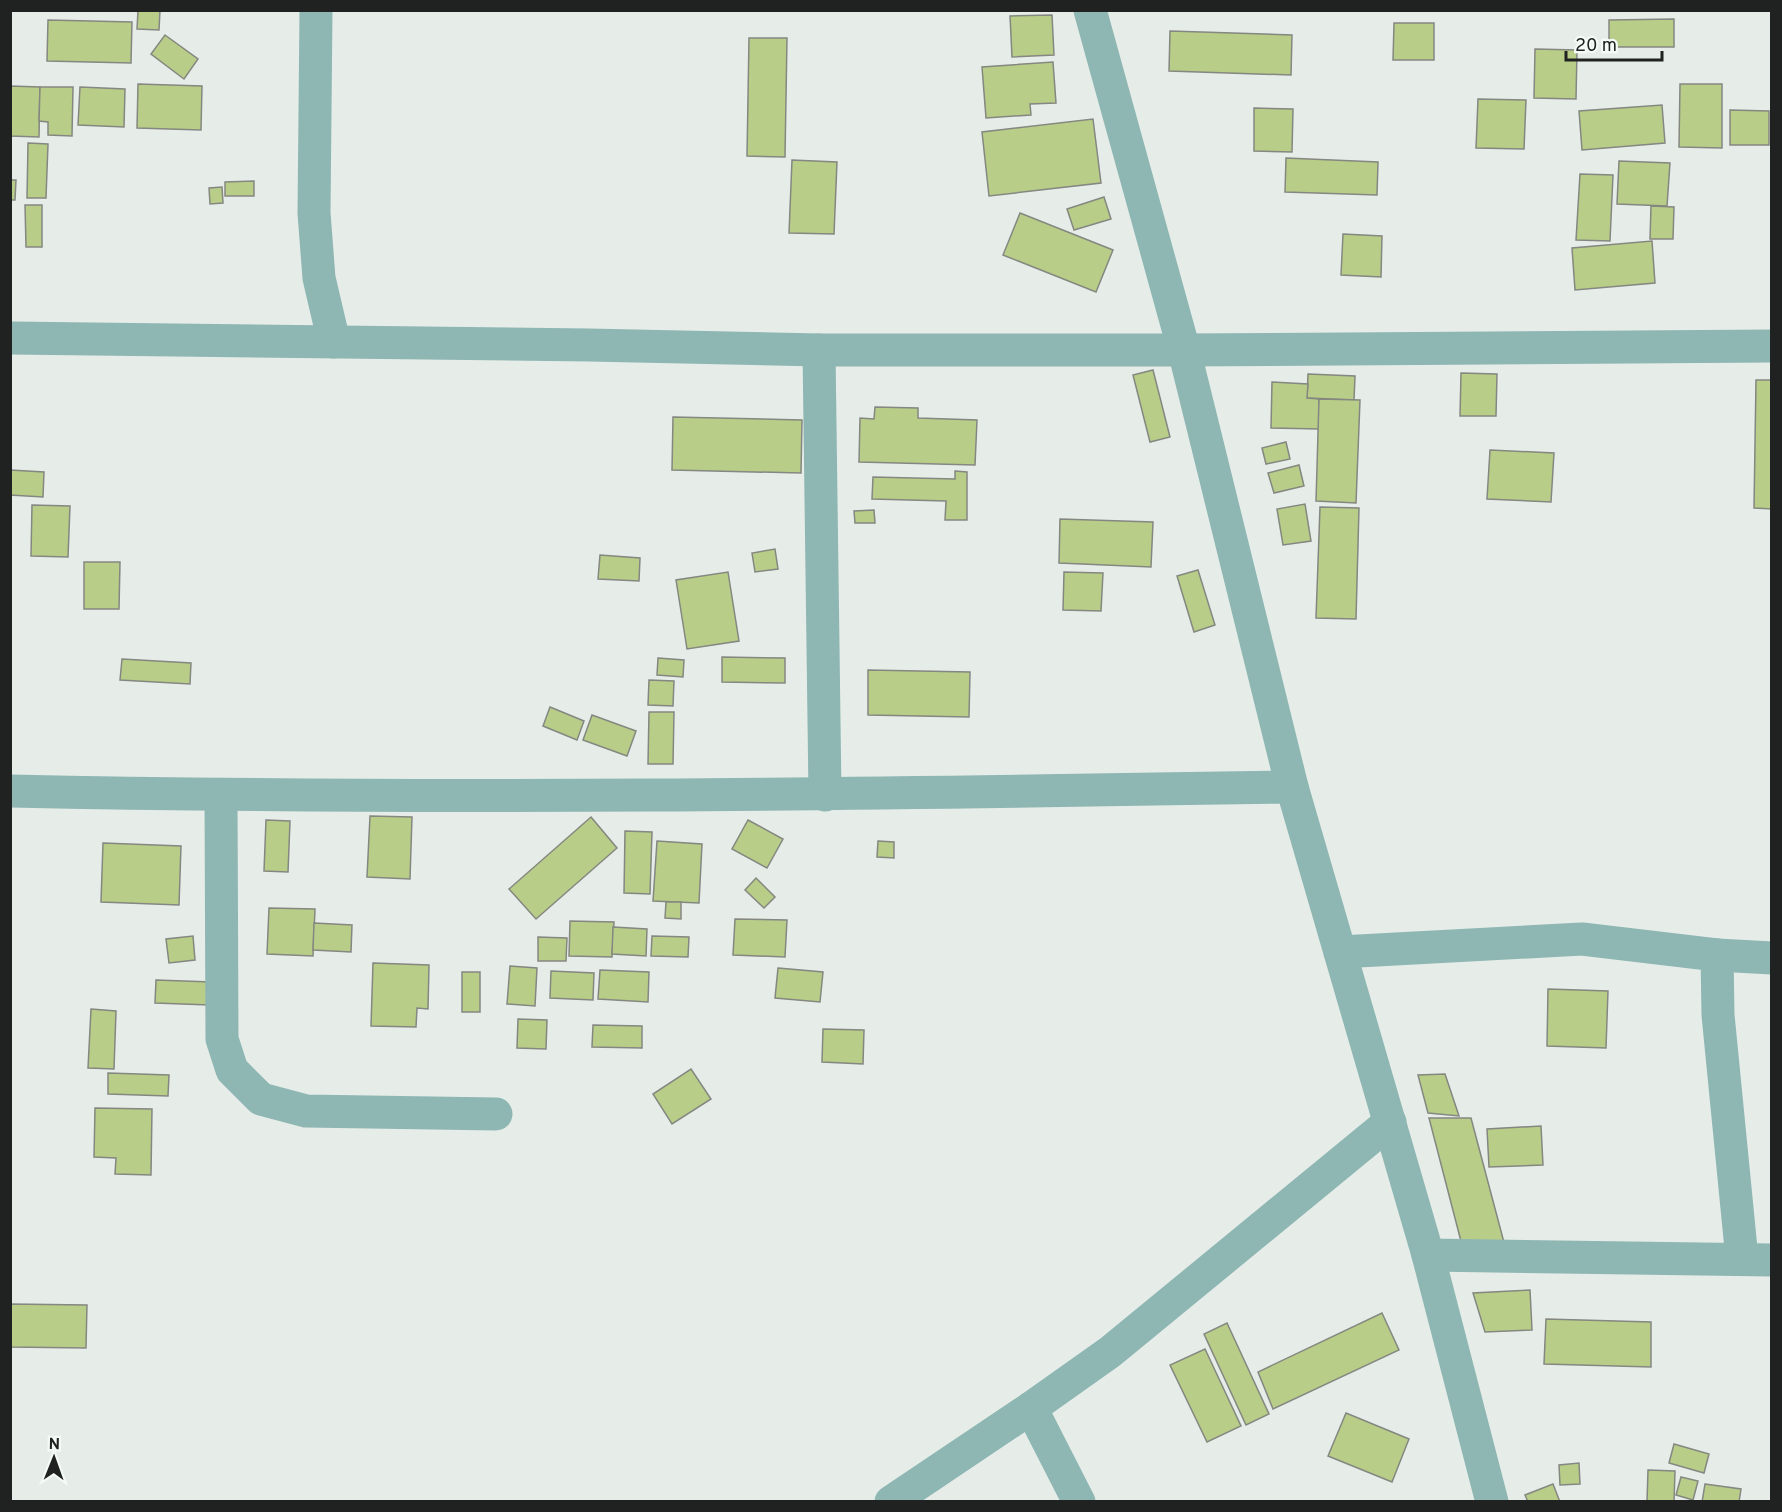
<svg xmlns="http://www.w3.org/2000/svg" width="1782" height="1512" font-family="Overpass,sans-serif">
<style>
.building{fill:#b8cd88;stroke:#858781;stroke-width:1.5}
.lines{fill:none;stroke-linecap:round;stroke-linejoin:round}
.minor{stroke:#8eb6b3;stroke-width:33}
</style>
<rect width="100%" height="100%" fill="#e6ede8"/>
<!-- building -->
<g class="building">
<polygon points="138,10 160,10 159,30 137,29"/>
<polygon points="1052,15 1054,55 1012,57 1010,16"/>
<polygon points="1674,19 1674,47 1609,47 1609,20"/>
<polygon points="48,20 132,22 131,63 47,61"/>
<polygon points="1394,23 1434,23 1434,60 1393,60"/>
<polygon points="1170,31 1292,35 1291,75 1169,71"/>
<polygon points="165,35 198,59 184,79 151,54"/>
<polygon points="749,38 787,38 785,157 747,156"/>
<polygon points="1535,49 1577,50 1576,99 1534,98"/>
<polygon points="1053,62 1056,103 1030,104 1031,115 986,118 982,67"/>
<polygon points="138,84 202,86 201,130 137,128"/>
<polygon points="1680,84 1722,84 1722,148 1679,147"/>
<polygon points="10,86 40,87 39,137 10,136"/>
<polygon points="40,87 73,87 72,136 48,135 48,122 39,121"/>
<polygon points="80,87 125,89 124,127 78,125"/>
<polygon points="1478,99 1526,100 1524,149 1476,148"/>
<polygon points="1662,105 1665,143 1582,150 1579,111"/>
<polygon points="1254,108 1293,109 1292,152 1254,151"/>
<polygon points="1730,110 1769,111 1769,145 1730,145"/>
<polygon points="1093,119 1101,183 989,196 982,132"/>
<polygon points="28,143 48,144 46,198 27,198"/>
<polygon points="1286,158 1378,162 1377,195 1285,192"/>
<polygon points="792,160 837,162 834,234 789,233"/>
<polygon points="1619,161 1670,163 1667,206 1617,204"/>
<polygon points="1580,174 1613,175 1610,241 1576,240"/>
<polygon points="10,180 16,180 15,200 10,200"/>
<polygon points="254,181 254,196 225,196 225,182"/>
<polygon points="222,187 223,203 210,204 209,188"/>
<polygon points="1104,197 1111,219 1074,230 1067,209"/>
<polygon points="25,205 42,205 42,247 26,247"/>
<polygon points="1651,206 1674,207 1673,239 1650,239"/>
<polygon points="1020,213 1113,250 1096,292 1003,255"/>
<polygon points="1343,234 1382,236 1381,277 1341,275"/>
<polygon points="1652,241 1655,283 1575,290 1572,248"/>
<polygon points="1153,370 1170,437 1150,442 1133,375"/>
<polygon points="1461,373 1497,374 1496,416 1460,416"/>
<polygon points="1308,374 1355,376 1354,400 1307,398"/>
<polygon points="1756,380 1772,380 1772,509 1754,508"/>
<polygon points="1272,382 1308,384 1307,398 1319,399 1319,429 1271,428"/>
<polygon points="1319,399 1360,400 1356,503 1316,501"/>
<polygon points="875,407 918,408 918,418 977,420 975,465 859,462 860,418 874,419"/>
<polygon points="673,417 802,420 801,473 672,470"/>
<polygon points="1286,442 1290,459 1266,464 1262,448"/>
<polygon points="1490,450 1554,453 1551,502 1487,499"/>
<polygon points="1299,465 1304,486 1274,493 1268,473"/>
<polygon points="10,470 44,472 43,497 10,495"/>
<polygon points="955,471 967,472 967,520 945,520 946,501 872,499 873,477 955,479"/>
<polygon points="1305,504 1311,541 1283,545 1277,509"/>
<polygon points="32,505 70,506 68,557 31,556"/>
<polygon points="1320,507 1359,508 1356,619 1316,618"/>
<polygon points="874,510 875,523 855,523 854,511"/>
<polygon points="1060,519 1153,522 1151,567 1059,563"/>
<polygon points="775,549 778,569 755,572 752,553"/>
<polygon points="600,555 640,558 639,581 598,579"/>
<polygon points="84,562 120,562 119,609 84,609"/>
<polygon points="1198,570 1215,625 1194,632 1177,576"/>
<polygon points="728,572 739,641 687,649 676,580"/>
<polygon points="1064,572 1103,573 1101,611 1063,610"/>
<polygon points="722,657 785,658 785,683 722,682"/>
<polygon points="658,658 684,660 683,677 657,675"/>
<polygon points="122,659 191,663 190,684 120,680"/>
<polygon points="868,670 970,672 969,717 868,715"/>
<polygon points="649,680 674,681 673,706 648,705"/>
<polygon points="550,707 584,721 577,740 543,726"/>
<polygon points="649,712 674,712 673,764 648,764"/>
<polygon points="592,715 636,731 627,756 583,740"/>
<polygon points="370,816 412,817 410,879 367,877"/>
<polygon points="591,817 617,848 536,919 509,889"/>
<polygon points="266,820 290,821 288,872 264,871"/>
<polygon points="748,820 783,839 767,868 732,849"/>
<polygon points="625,831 652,832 650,894 624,893"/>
<polygon points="657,841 702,844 699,903 653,901"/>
<polygon points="878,841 894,842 894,858 877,857"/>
<polygon points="103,843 181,846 179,905 101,902"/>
<polygon points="756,878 775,897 764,908 745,890"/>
<polygon points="666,902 681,902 681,919 665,918"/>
<polygon points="269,908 315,909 313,956 267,954"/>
<polygon points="735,919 787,920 785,957 733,955"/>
<polygon points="570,921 614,922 612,957 569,956"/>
<polygon points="314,923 352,925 351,952 313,950"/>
<polygon points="613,927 647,929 646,956 612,954"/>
<polygon points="193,936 195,960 169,963 166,939"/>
<polygon points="652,936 689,937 688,957 651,956"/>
<polygon points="538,937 567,938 566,961 538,961"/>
<polygon points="373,963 429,965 428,1009 417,1008 416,1027 371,1026"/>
<polygon points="510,966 537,968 535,1006 507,1004"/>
<polygon points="778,968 823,972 820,1002 775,998"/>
<polygon points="600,970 649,972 648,1002 598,999"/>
<polygon points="551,971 594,973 593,1000 550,998"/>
<rect x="462" y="972" width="18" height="40"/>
<polygon points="156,980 211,982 209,1005 155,1003"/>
<polygon points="1548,989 1608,991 1606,1048 1547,1046"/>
<polygon points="91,1009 116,1011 114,1069 88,1068"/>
<polygon points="518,1019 547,1020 546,1049 517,1048"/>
<polygon points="593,1025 642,1026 642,1048 592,1047"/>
<polygon points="823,1029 864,1030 863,1064 822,1062"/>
<polygon points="691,1069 711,1099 672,1124 653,1094"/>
<polygon points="108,1073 169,1075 168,1096 108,1094"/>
<polygon points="1445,1074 1459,1116 1428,1113 1418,1075"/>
<polygon points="95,1108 152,1109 151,1175 115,1174 116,1158 94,1157"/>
<polygon points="1429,1118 1471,1118 1506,1250 1463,1249"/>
<polygon points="1541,1126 1543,1165 1489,1167 1487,1129"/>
<polygon points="1530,1290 1532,1330 1485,1332 1473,1293"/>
<polygon points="10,1304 87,1305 86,1348 10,1347"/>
<polygon points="1382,1313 1399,1350 1273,1409 1258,1372"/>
<polygon points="1546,1319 1651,1322 1651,1367 1544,1364"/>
<polygon points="1227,1323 1269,1414 1246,1425 1204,1334"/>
<polygon points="1205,1349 1241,1426 1207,1442 1170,1365"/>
<polygon points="1346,1413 1409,1439 1392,1482 1328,1456"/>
<polygon points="1674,1444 1709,1454 1704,1473 1669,1463"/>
<polygon points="1579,1463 1580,1484 1560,1485 1559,1465"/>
<polygon points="1648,1470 1675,1471 1674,1502 1647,1502"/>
<polygon points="1681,1477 1698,1481 1693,1500 1676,1495"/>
<polygon points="1553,1484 1560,1502 1528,1502 1525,1495"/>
<polygon points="1705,1484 1741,1489 1739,1502 1702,1502"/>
</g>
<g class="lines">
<!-- minor -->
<g class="minor">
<polyline points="316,10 314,213 319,278 334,342"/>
<polyline points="1090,10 1184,350 1292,787 1428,1255 1492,1502"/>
<polyline points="10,338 589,345 819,350 1184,350 1772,346"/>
<polyline points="819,350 825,795"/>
<path d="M10,791C438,800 865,794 1292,787"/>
<polyline points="221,795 222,1039 232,1070 261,1099 306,1111 496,1114"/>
<polyline points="1340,952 1582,939 1717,955 1718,1015 1742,1259"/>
<polyline points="1717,955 1772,958"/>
<polyline points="1428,1255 1772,1260"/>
<polyline points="1031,1408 1079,1502"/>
<polyline points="891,1502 1031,1408 1110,1352 1390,1122"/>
</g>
</g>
<!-- border -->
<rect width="1782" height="1512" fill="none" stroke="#202221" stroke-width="24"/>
<!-- north arrow -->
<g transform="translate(54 1458) rotate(1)" stroke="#f4faf6" stroke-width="4.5" paint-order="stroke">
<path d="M0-4.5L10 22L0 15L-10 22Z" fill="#202221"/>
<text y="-9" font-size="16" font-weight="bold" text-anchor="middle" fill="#202221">N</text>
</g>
<!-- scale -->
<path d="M1566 51v9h96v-9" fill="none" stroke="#202221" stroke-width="3"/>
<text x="1575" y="51" font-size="18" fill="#202221" stroke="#f4faf6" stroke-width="4.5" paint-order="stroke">20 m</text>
</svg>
